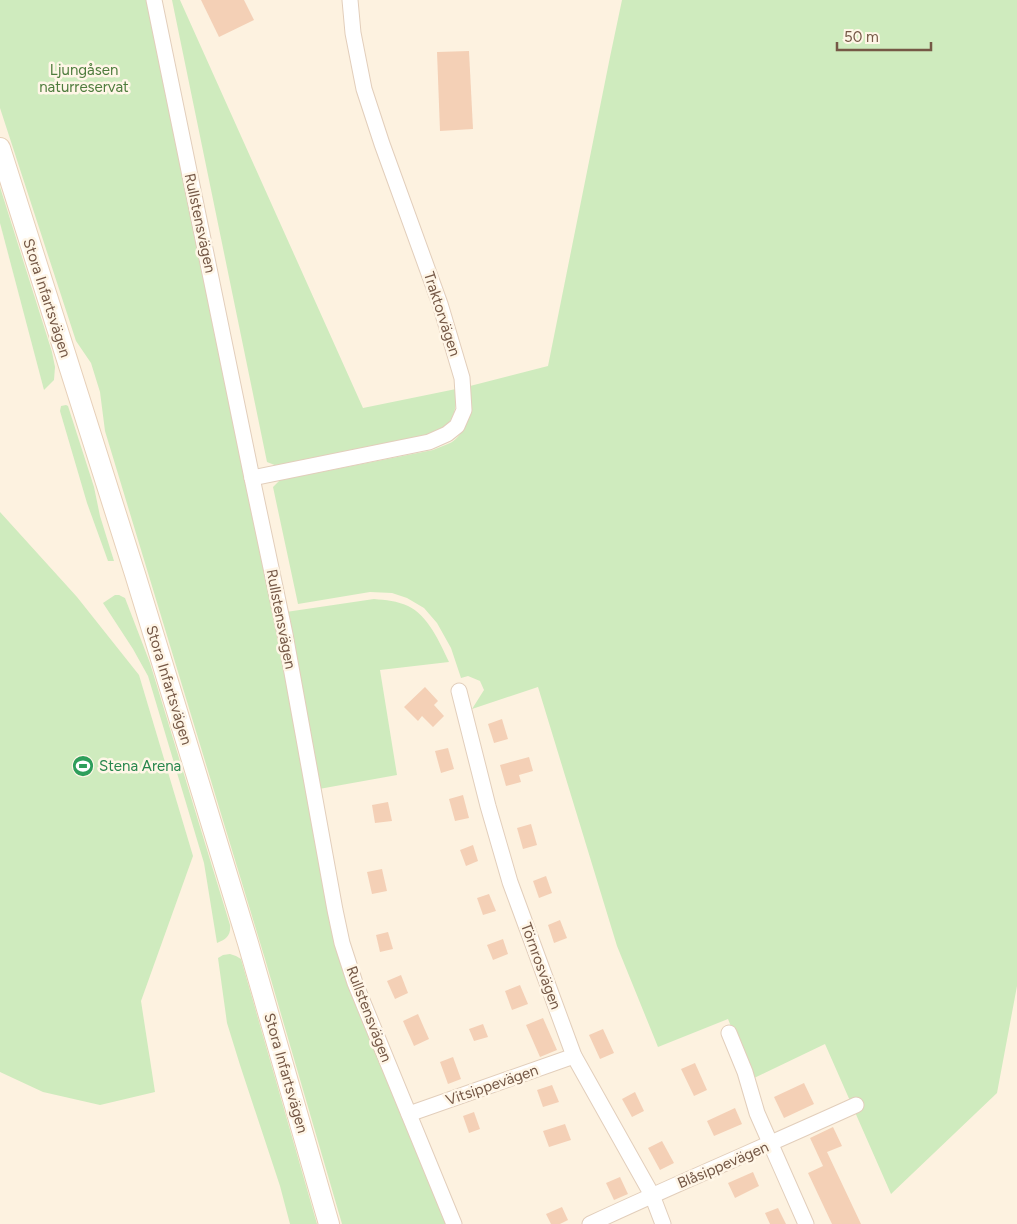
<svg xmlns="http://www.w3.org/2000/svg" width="1017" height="1224" font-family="Figtree,sans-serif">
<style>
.green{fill:#cfebbe}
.building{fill:#f4d0b6}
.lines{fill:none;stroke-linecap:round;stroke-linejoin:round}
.street-casing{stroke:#e2cebb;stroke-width:17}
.secondary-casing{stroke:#e7d0b9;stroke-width:22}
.street{stroke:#fff;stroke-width:15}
.secondary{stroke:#fff;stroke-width:20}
.labels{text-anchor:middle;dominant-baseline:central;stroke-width:5;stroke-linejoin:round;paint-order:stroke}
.park-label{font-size:15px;fill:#4e7c3d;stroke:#fff6e7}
.street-label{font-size:15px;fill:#755846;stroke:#fff6e7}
.leisure-label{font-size:15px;fill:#27864d;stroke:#fff6e7;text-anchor:start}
</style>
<rect width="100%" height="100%" fill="#fdf2e0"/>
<!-- green -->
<g class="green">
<polygon points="0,0 148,0 348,979 395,1101 446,1224 342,1224 265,959 105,431 100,392 91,363 76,341 0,108"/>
<path d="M172,0H180L363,408L456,389C457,416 452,426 426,437L277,466L267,462Z"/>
<path d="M622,0H1017V986L997,1093L891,1194L825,1044L752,1079L728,1019L658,1047L617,946L538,687L472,709L484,690L480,681L468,676L461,678L451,648L437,623L424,608L407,598L392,593L370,592L298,604L273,487L280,480L433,450C439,447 447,445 452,442C472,427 470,408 470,386L548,366L610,57Z"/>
<polygon points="0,187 52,352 55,367 54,380 44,390 0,223"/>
<polygon points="66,405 68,406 94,487 100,516 114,561 108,561 87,503 60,411 61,406"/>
<polygon points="0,512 77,597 139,675 193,856 141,1001 155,1092 100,1105 43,1092 0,1072"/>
<path d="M115,595H119L125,598L150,663L230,925C231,935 227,939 217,943L204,863L148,676L133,649L103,603Z"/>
<path d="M374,599C386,600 397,601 408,606C428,615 440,643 449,662L380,670L397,775L319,789L286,612Z"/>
<polygon points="230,954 236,956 241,959 317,1224 290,1224 280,1186 240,1065 227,1023 218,958 223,955"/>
</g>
<!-- building -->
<g class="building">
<polygon points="201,0 244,0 254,20 219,37"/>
<polygon points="469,51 473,129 440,131 437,52"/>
<polygon points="425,687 438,701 434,705 444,716 433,727 422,716 418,721 404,707"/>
<polygon points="502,719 508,739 494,743 488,724"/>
<polygon points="448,748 454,769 441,773 435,751"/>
<polygon points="529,757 533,771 519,775 521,782 506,786 500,765"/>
<polygon points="463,795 469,818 455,821 449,799"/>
<polygon points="388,802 392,821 375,823 372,805"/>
<polygon points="531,824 537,845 523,849 517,828"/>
<polygon points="473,845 478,861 466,866 460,850"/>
<polygon points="382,869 387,891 372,894 367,872"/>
<polygon points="546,876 552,893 539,898 533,881"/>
<polygon points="489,894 496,911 483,915 477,898"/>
<polygon points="560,920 567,938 554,943 548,925"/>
<polygon points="388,932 393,949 380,952 376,935"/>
<polygon points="503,939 508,954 493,960 487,945"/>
<polygon points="401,975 408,993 395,999 387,981"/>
<polygon points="520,985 528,1004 512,1010 505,991"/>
<polygon points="418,1014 429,1039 414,1046 403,1021"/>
<polygon points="543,1018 557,1050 540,1057 526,1025"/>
<polygon points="483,1024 488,1037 474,1041 469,1029"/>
<polygon points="603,1029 614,1053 600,1059 589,1035"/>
<polygon points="453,1057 461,1079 448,1084 440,1062"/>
<polygon points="695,1063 707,1090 694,1096 681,1069"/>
<polygon points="804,1083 814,1104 784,1118 774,1097"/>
<polygon points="552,1085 559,1102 543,1107 537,1090"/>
<polygon points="635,1092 644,1111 632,1117 622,1099"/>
<polygon points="735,1108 742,1124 714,1136 707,1121"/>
<polygon points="474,1112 480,1129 469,1133 463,1116"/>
<polygon points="565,1124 571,1140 549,1147 543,1131"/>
<polygon points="833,1127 842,1146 827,1152 861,1224 832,1224 808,1173 823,1166 810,1138"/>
<polygon points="662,1141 674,1163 660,1170 648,1148"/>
<polygon points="753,1172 759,1186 735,1198 728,1183"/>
<polygon points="620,1177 628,1194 614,1200 606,1183"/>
<polygon points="562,1207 568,1220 560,1224 551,1224 546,1214"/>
<polygon points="778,1208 786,1224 770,1224 765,1213"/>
</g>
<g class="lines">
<!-- street casing -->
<g class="street-casing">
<g id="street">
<polyline points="154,0 252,478 285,634 335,910 342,943 355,983 454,1224"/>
<polyline points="252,478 429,442 447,434 457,426 464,410 462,378 440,304 382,144 364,89 353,33 350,0"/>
<polyline points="459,691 488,806 510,882 574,1056 652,1195 663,1224"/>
<polyline points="729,1033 745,1072 757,1113 806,1224"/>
<polyline points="409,1114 574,1056"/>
<path d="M590,1224C678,1183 768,1145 856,1105"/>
</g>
</g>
<!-- secondary casing -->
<g class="secondary-casing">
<polyline id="secondary" points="0,148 135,574 248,943 329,1224"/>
</g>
<!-- street -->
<use href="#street" class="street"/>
<!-- secondary -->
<use href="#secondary" class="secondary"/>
</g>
<!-- icons -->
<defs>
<g id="stadium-disc" transform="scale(1.125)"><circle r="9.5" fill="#2e9e5b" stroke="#fff6e7"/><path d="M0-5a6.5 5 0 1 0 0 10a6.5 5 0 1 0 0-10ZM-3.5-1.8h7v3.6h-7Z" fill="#fff"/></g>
</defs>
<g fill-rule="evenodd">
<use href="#stadium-disc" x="83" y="766"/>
</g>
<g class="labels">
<!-- park labels -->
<g class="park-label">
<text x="84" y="70">Ljungåsen<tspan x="84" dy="17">naturreservat</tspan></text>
</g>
<!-- street labels -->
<g class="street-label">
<text transform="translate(200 223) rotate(78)">Rullstensvägen</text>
<text transform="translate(47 298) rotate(72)">Stora Infartsvägen</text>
<text transform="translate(442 314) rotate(72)">Traktorvägen</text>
<text transform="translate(281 619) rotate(79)">Rullstensvägen</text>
<text transform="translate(169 685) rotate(73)">Stora Infartsvägen</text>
<text transform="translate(541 966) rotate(70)">Törnrosvägen</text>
<text transform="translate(369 1014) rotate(69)">Rullstensvägen</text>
<text transform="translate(286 1073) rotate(74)">Stora Infartsvägen</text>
<text transform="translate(492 1085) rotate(-19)">Vitsippevägen</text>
<text transform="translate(723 1165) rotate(-23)">Blåsippevägen</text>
</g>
<!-- leisure labels -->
<g class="leisure-label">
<text x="99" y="766">Stena Arena</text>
</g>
</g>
<!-- scale -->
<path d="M837 42v8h94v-8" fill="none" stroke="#755846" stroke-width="2.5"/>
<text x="844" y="42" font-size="15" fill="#755846" stroke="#fff6e7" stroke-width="4" paint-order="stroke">50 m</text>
</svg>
